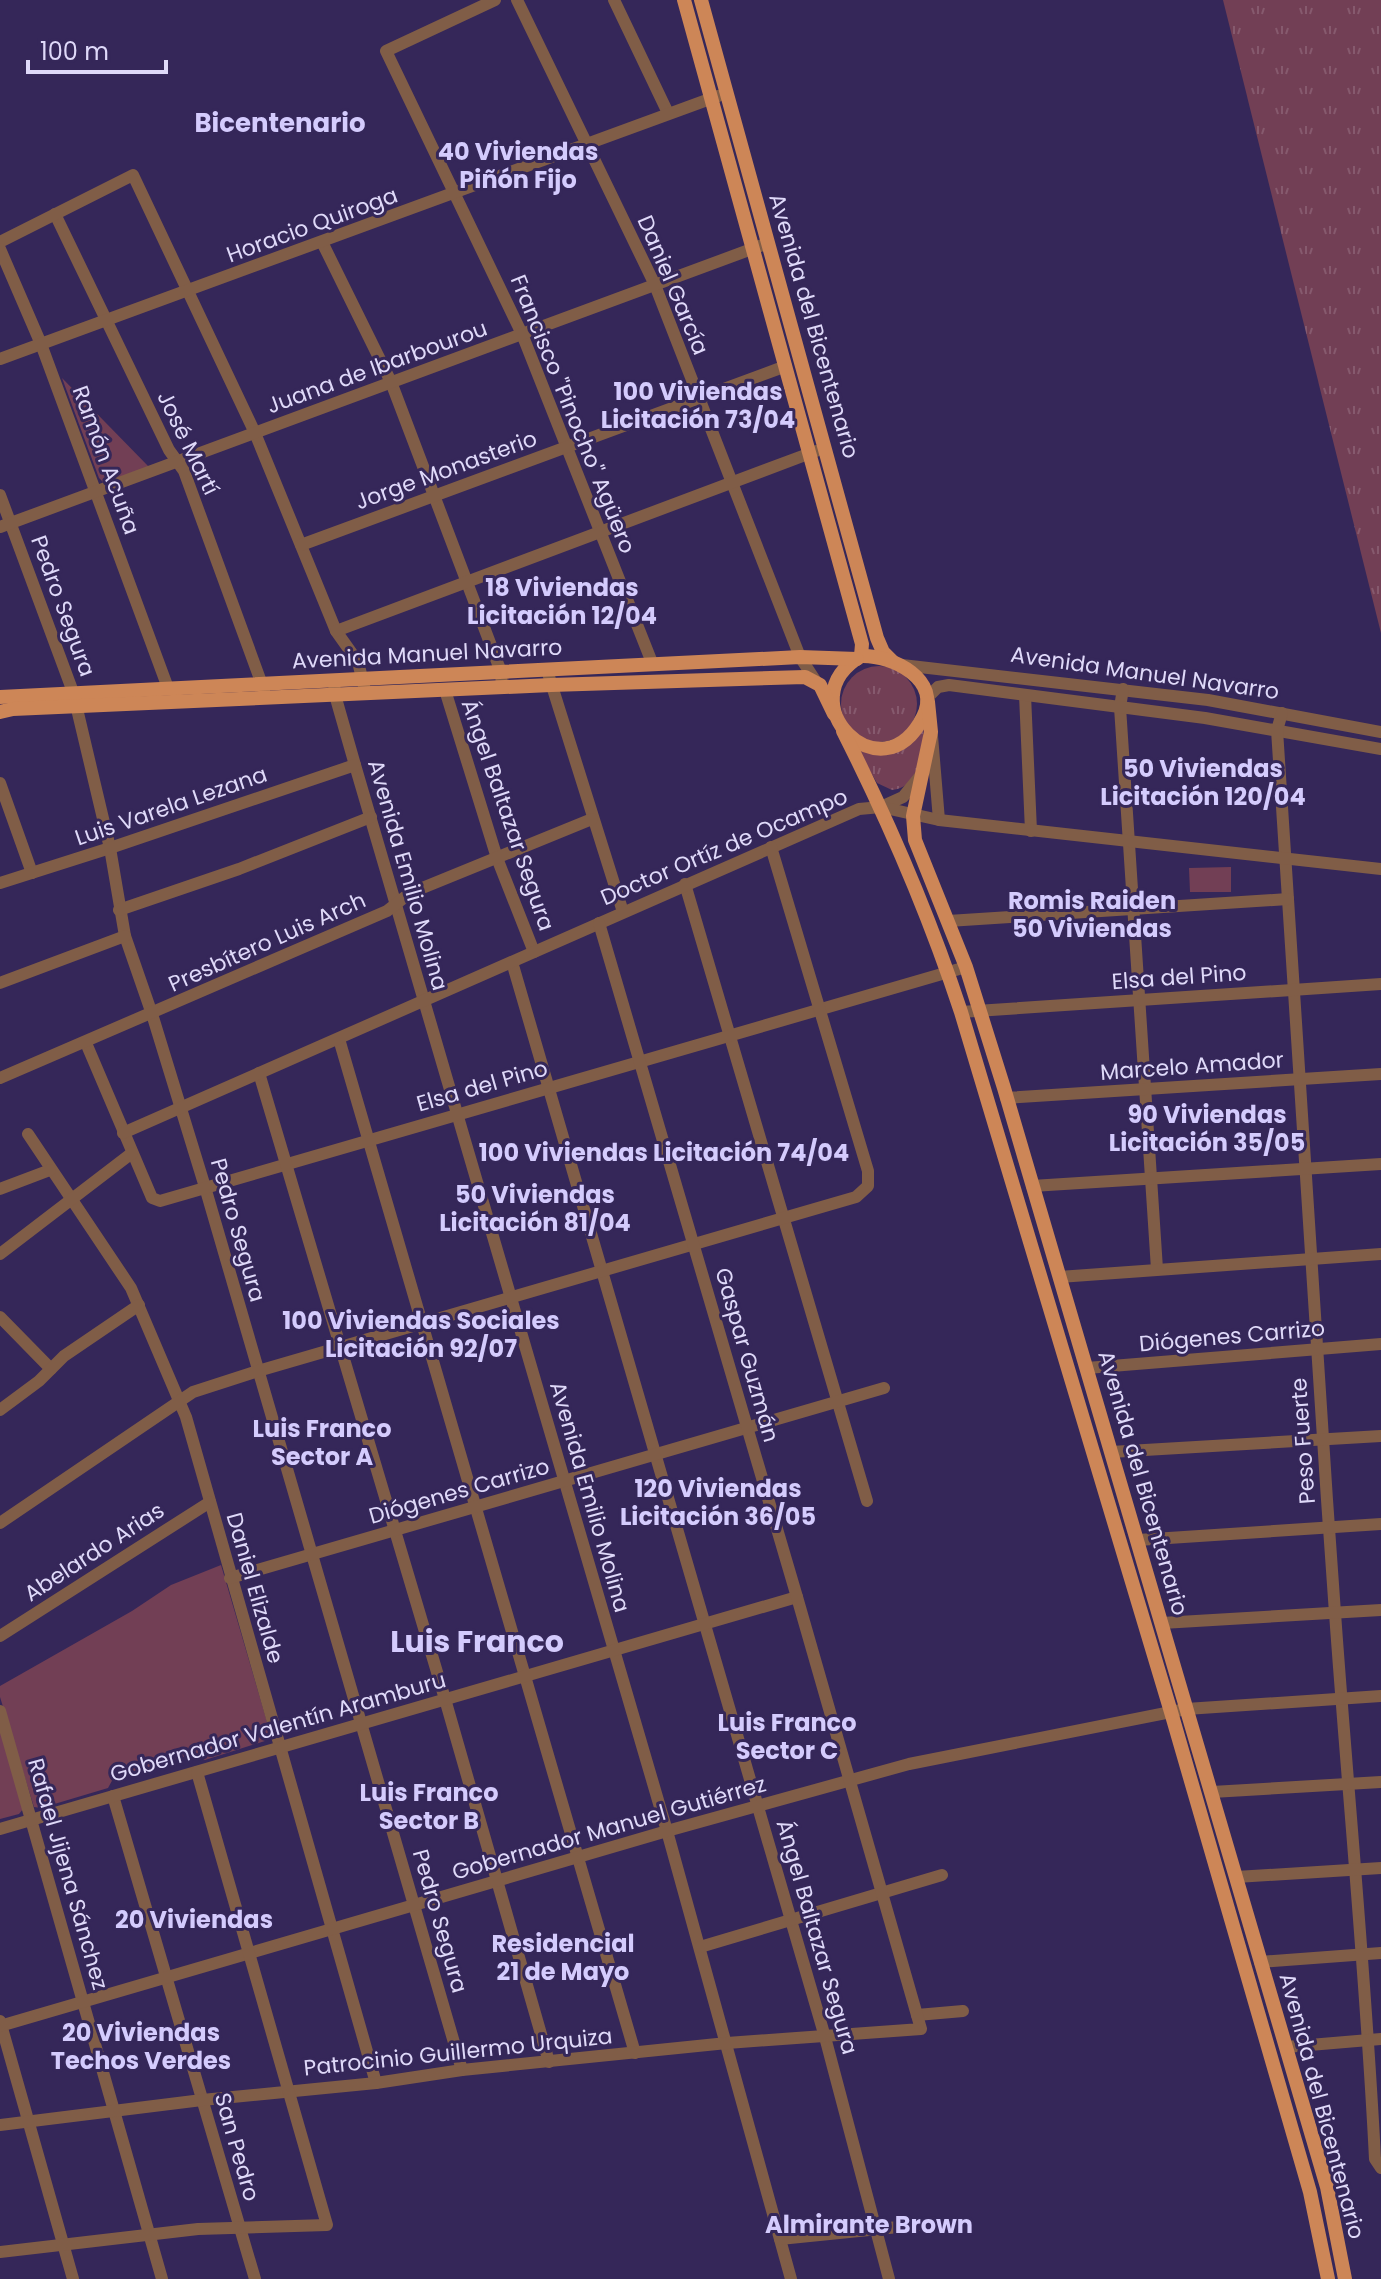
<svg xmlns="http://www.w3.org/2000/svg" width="1381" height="2279" font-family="Poppins,sans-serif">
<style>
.grass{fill:url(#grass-tufts)}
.park{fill:#723f55}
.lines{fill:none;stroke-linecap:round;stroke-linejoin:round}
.minor{stroke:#805d47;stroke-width:12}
.major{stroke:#cd8657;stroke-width:14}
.labels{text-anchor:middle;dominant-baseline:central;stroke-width:6;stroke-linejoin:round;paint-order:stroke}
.street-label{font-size:22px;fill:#dfd9f9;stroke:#352759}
.neighbourhood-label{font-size:24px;font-weight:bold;fill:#d4cbfd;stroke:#352759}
.quarter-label{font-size:26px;font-weight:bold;fill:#d4cbfd;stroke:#352759}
.district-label{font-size:30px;font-weight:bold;fill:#d4cbfd;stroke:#352759}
</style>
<defs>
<pattern id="grass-tufts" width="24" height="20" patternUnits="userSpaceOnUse" patternTransform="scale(2)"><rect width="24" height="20" fill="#723f55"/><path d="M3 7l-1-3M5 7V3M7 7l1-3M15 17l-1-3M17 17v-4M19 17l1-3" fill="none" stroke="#865a6e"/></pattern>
</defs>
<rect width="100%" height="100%" fill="#352759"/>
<!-- grass -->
<g class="grass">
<polygon points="1223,0 1381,0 1381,633"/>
<circle cx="879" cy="704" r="38"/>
<path d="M924,728C922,751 921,787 892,790L877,783L857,748C890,757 901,756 924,728Z"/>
</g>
<!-- park -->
<g class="park">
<polygon points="62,378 149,467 109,482 103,482 99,478"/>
<polygon points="1231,867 1231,892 1190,892 1189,868"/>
<polygon points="221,1565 270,1732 268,1740 205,1760 194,1754 114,1777 108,1788 41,1808 34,1807 0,1697 0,1686 132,1611 171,1585"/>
<polygon points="0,1728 23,1809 19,1814 0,1819"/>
</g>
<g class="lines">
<!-- minor -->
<g class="minor">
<polyline points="495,0 386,51 522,334 653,665"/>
<polyline points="517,0 655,285 800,657 815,680"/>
<polyline points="614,0 668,113"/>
<polyline points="55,214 169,450 184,471 264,690"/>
<polyline points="0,242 133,175 255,433 336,631 358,662 364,686"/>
<polyline points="322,242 391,382 501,672 502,687"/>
<polyline points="0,249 41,344 168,688"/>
<polyline points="0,359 718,96"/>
<polyline points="0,495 73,692 110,848 125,936 152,1014 205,1187 462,2070"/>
<polyline points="0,527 768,243"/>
<polyline points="301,545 786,366"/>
<polyline points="336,631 816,451"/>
<polyline points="902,665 1208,700 1381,732"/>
<polyline points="547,670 623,912"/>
<polyline points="334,681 335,695 355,765 667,1831 791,2279"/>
<polyline points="1123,689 1120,707 1157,1269"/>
<polyline points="445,690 497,858 534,952"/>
<polyline points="1025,695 1031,831"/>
<polyline points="928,697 938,687 949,685 1205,718 1381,749"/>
<path d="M1282,713L1277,730C1295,1025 1314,1319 1335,1613C1348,1795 1366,1977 1375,2159L1381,2168"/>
<polyline points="932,736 939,820"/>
<polyline points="0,783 32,873"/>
<polyline points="881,807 903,797 921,775"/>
<polyline points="0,883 110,848 355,765"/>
<polyline points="685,884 867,1501"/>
<polyline points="119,910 239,869 371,817"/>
<polyline points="948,921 1288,899"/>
<polyline points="512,962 825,2037 889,2279"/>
<polyline points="0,983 125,936"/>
<polyline points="961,1012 1381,984"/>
<polyline points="339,1039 635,2053"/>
<polyline points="86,1043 152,1198 160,1201 966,967"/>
<polyline points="259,1073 445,1699 549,2062"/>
<polyline points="0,1078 387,911 410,893 592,819"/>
<polyline points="1006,1098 1381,1074"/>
<polyline points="123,1133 859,809 881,807 939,820 1381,869"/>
<polyline points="28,1134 131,1288 186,1417 376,2083"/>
<polyline points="1032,1186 1381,1164"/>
<polyline points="0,1189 50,1170"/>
<polyline points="0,1254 132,1153"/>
<polyline points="1059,1277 1381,1254"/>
<polyline points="0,1317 51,1369"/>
<polyline points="1087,1368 1381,1344"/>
<polyline points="0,1410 39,1381 64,1356 139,1305"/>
<polyline points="1111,1452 1381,1436"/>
<polyline points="0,1523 193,1392 258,1371 856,1197 868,1186 868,1171 771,847"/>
<polyline points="1138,1540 1381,1524"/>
<polyline points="230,1578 884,1388"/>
<polyline points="1162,1623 1381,1610"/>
<polyline points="0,1636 210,1502"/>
<polyline points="0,1711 162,2279"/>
<polyline points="1212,1792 1381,1782"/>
<polyline points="113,1796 255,2279"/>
<polyline points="0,1829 797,1597"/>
<polyline points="1236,1877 1381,1868"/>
<polyline points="700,1947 942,1875"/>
<polyline points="1260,1962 1381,1953"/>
<polyline points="917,2015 963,2011"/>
<polyline points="0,2021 73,2279"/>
<polyline points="0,2026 667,1831 909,1764 1186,1709 1381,1696"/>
<polyline points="1286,2047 1381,2039"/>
<polyline points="0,2125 202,2100 376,2083 462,2070 727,2043 921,2029 797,1597 599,923"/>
<polyline points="780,2239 938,2223"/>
<polyline points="0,2252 198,2229 327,2225 197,1772"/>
</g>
<!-- major -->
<g class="major">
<polyline points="684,0 862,644 861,656"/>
<polyline points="701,0 877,638 883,652 892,661"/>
<path d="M861,656C893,655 942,680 923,717C882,799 785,701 861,656Z"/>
<polyline points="0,697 800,657 857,659"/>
<polyline points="928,702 931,732 913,816 915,840 966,967 1004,1088 1327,2187 1345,2279"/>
<polyline points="0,712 13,709 551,685 805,677 820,685 834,714"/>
<path d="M843,731C889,822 929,915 961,1012L1171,1712L1310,2192L1328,2279"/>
</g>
</g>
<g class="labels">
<!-- street labels -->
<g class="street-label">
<text transform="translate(312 225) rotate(-20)">Horacio Quiroga</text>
<text transform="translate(673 285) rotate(67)">Daniel García</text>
<text transform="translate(814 326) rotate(74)">Avenida del Bicentenario</text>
<text transform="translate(377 367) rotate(-20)">Juana de Ibarbourou</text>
<text transform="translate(573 414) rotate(68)">Francisco "Pinocho" Agüero</text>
<text transform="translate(188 443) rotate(64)">José Martí</text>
<text transform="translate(106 460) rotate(70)">Ramón Acuña</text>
<text transform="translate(446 470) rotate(-20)">Jorge Monasterio</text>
<text transform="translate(63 606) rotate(70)">Pedro Segura</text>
<text transform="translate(427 654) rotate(-3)">Avenida Manuel Navarro</text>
<text transform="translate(1145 673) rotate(8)">Avenida Manuel Navarro</text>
<text transform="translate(171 806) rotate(-19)">Luis Varela Lezana</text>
<text transform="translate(508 815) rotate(71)">Ángel Baltazar Segura</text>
<text transform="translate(724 847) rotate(-23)">Doctor Ortíz de Ocampo</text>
<text transform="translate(408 875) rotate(74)">Avenida Emilio Molina</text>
<text transform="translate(267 942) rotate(-24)">Presbítero Luis Arch</text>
<text transform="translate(1179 977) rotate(-4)">Elsa del Pino</text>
<text transform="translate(1192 1066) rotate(-4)">Marcelo Amador</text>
<text transform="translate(482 1086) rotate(-16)">Elsa del Pino</text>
<text transform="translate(238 1230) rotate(74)">Pedro Segura</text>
<text transform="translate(1232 1336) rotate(-5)">Diógenes Carrizo</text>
<text transform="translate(747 1355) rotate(74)">Gaspar Guzmán</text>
<text transform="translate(1303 1441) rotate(-94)">Peso Fuerte</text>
<text transform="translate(1143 1483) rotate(74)">Avenida del Bicentenario</text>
<text transform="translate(459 1491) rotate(-16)">Diógenes Carrizo</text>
<text transform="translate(590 1497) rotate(74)">Avenida Emilio Molina</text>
<text transform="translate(94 1552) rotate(-33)">Abelardo Arias</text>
<text transform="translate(255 1588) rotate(74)">Daniel Elizalde</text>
<text transform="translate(278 1727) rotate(-16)">Gobernador Valentín Aramburu</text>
<text transform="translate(609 1828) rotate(-16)">Gobernador Manuel Gutiérrez</text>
<text transform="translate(68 1874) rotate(74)">Rafael Jijena Sánchez</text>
<text transform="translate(440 1921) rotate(74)">Pedro Segura</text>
<text transform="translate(817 1937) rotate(74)">Ángel Baltazar Segura</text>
<text transform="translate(458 2052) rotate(-6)">Patrocinio Guillermo Urquiza</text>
<text transform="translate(1322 2106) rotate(75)">Avenida del Bicentenario</text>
<text transform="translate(237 2147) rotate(74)">San Pedro</text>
</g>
<!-- neighbourhood labels -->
<g class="neighbourhood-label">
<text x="518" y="151">40 Viviendas<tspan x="518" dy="28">Piñón Fijo</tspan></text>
<text x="698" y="391">100 Viviendas<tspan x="698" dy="28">Licitación 73/04</tspan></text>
<text x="562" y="587">18 Viviendas<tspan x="562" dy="28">Licitación 12/04</tspan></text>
<text x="1203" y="768">50 Viviendas<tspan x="1203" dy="28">Licitación 120/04</tspan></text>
<text x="1092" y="900">Romis Raiden<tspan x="1092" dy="28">50 Viviendas</tspan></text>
<text x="1207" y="1114">90 Viviendas<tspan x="1207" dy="28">Licitación 35/05</tspan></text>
<text x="664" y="1152">100 Viviendas Licitación 74/04</text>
<text x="535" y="1194">50 Viviendas<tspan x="535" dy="28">Licitación 81/04</tspan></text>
<text x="421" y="1320">100 Viviendas Sociales<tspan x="421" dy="28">Licitación 92/07</tspan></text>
<text x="322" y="1428">Luis Franco<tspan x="322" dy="28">Sector A</tspan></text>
<text x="718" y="1488">120 Viviendas<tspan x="718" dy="28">Licitación 36/05</tspan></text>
<text x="787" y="1722">Luis Franco<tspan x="787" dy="28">Sector C</tspan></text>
<text x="429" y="1792">Luis Franco<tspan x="429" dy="28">Sector B</tspan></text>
<text x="194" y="1919">20 Viviendas</text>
<text x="563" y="1943">Residencial<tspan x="563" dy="28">21 de Mayo</tspan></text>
<text x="141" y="2032">20 Viviendas<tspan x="141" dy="28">Techos Verdes</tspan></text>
<text x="869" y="2224">Almirante Brown</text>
</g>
<!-- quarter labels -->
<g class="quarter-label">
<text x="280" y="123">Bicentenario</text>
</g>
<!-- district labels -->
<g class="district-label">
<text x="477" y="1641">Luis Franco</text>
</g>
</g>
<!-- scale -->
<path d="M28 60v12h138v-12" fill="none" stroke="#dfd9f9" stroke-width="4"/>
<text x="40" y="60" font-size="24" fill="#dfd9f9" stroke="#352759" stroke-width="6" paint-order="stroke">100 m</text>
</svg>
